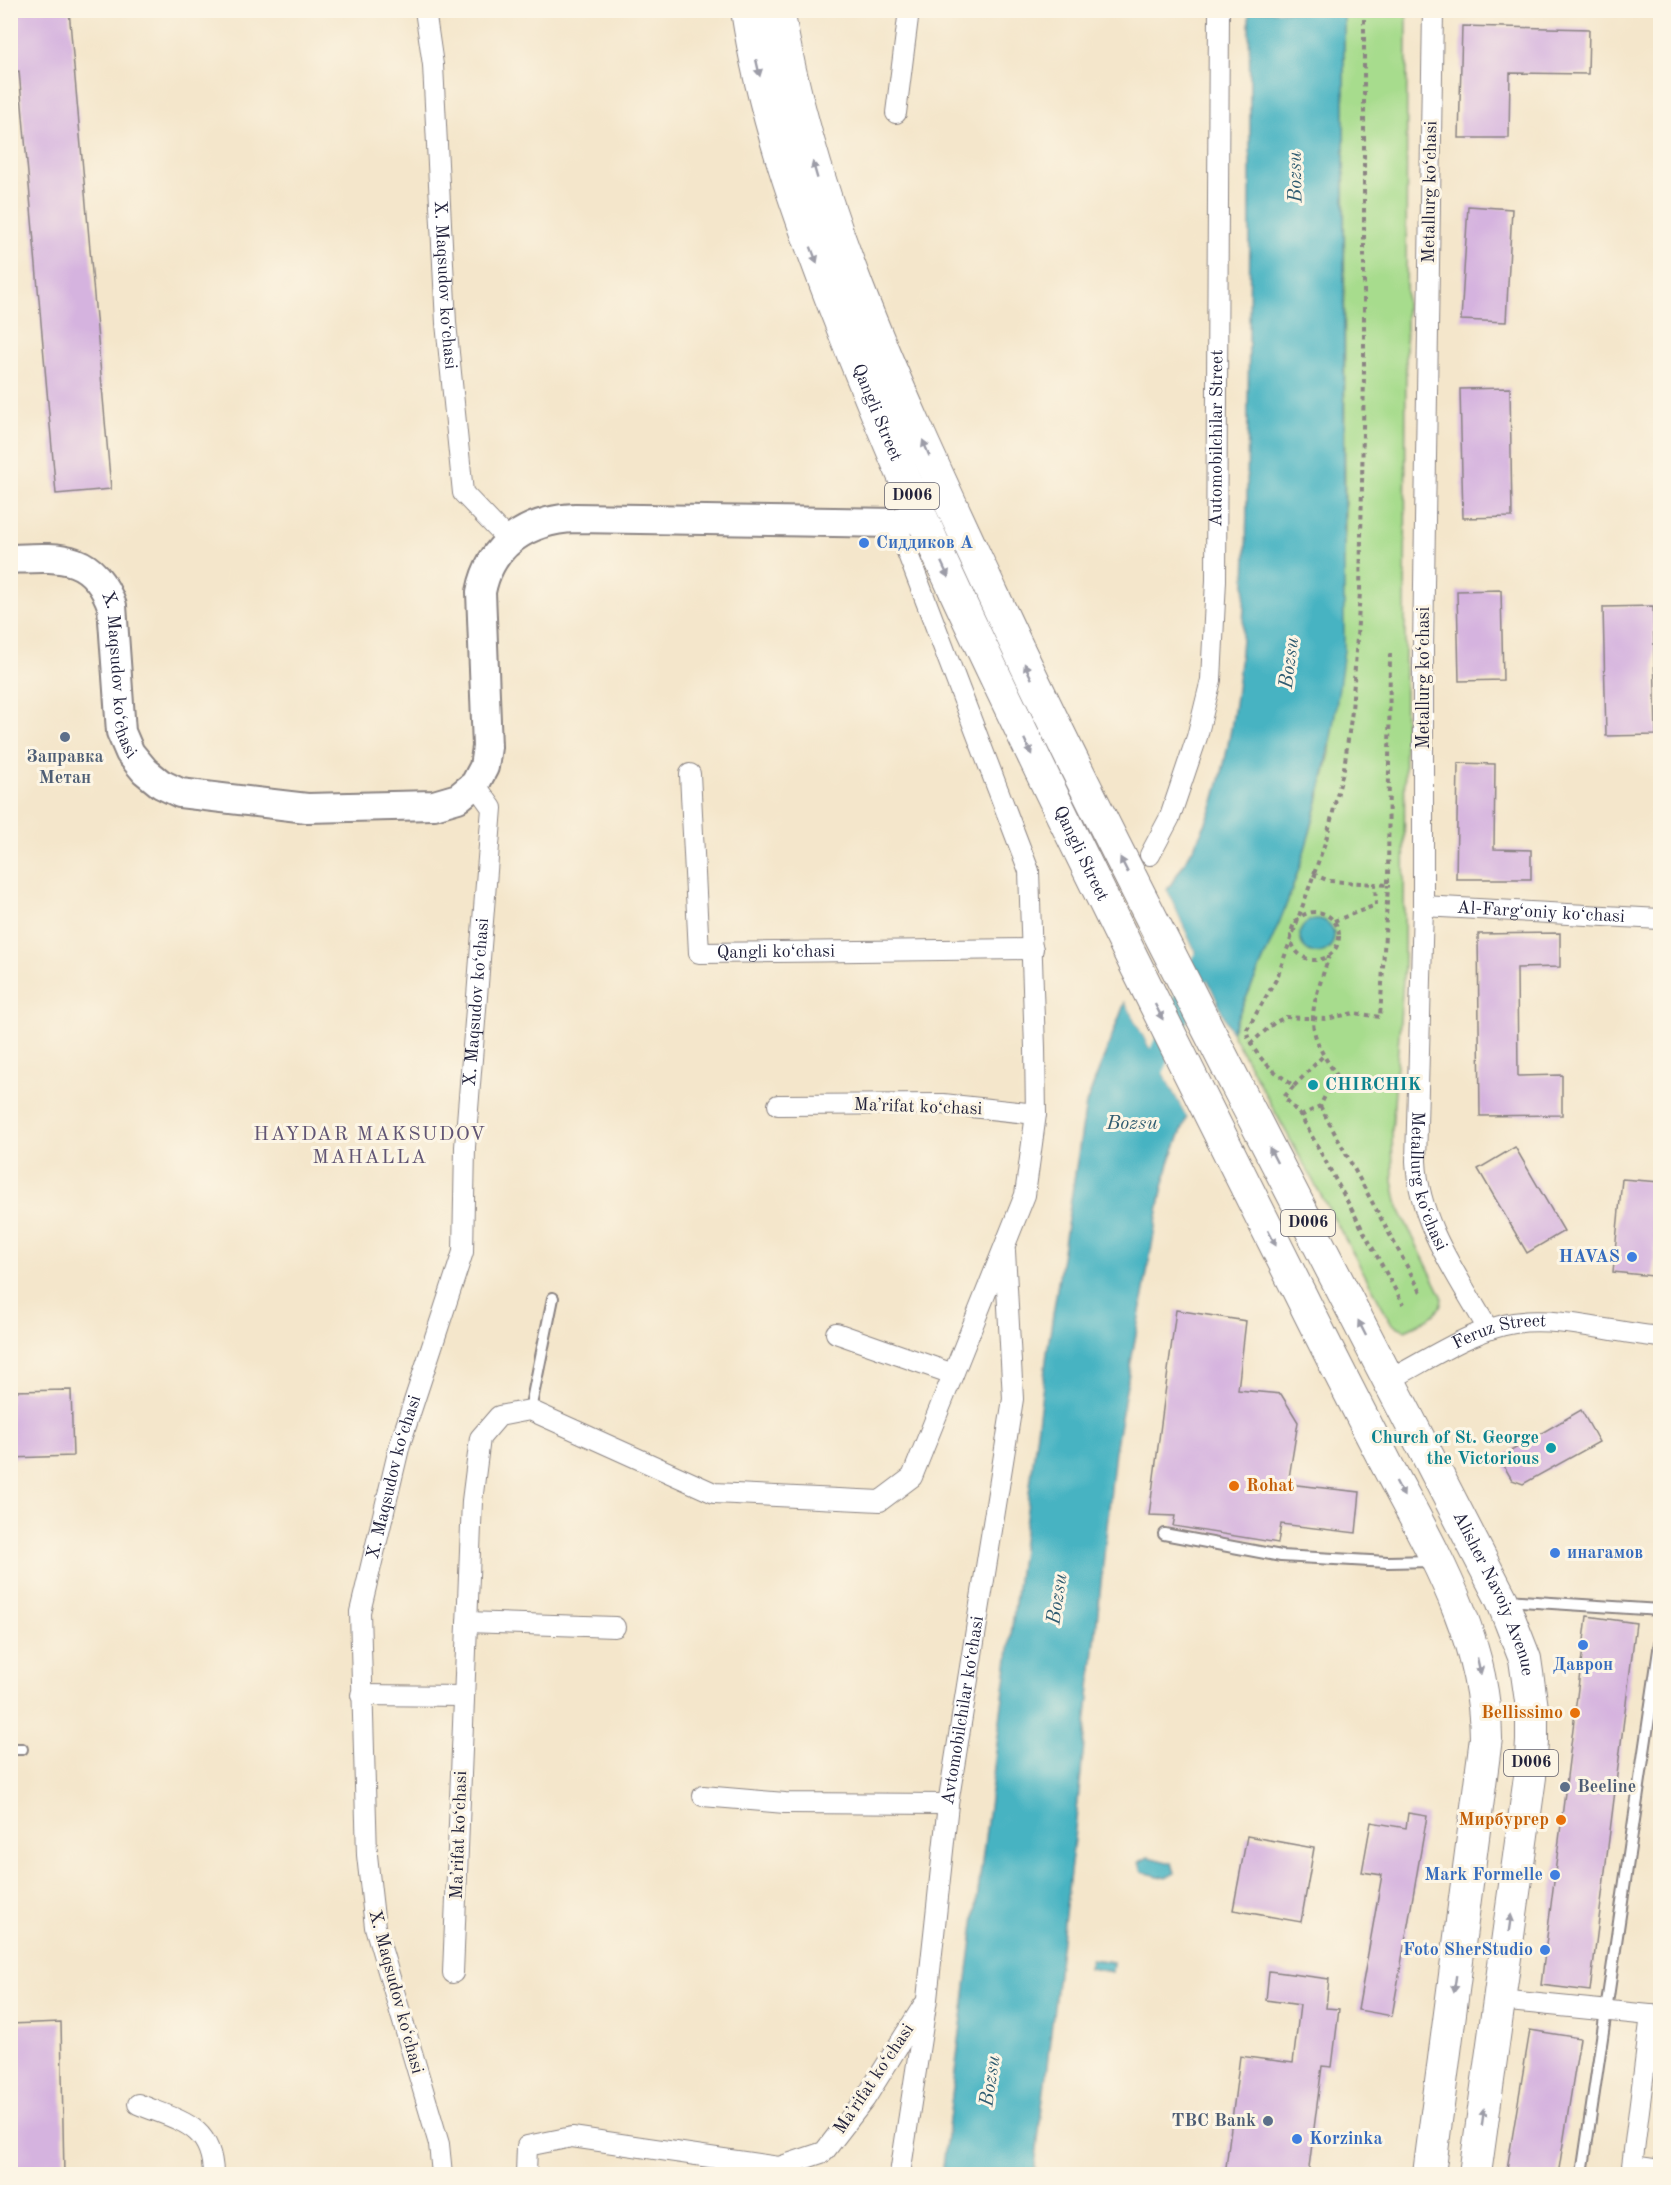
<svg xmlns="http://www.w3.org/2000/svg" width="1671" height="2185" font-family="'Old Standard TT',serif">
<style>
.green{fill:#a7dc8d;stroke:#647f64;stroke-width:1.5}
.water{fill:#46b3c2;stroke:#346a7e;stroke-width:1.5}
.pier{fill:#f4e6cb}
.lines{fill:none;stroke-linecap:round;stroke-linejoin:round}
.canal{stroke:#46b3c2;stroke-width:22}
.building{fill:#d5b3df}
.lane-casing{stroke:#8b8483;stroke-width:14}
.street-casing{stroke:#8b8483;stroke-width:22}
.secondary-casing{stroke:#8b8483;stroke-width:32}
.primary-casing{stroke:#8b8483;stroke-width:34}
.path{stroke:#8b8483;stroke-width:4;stroke-dasharray:4.5 4.5;stroke-linecap:butt}
.lane{stroke:#fff;stroke-width:10}
.street{stroke:#fff;stroke-width:20}
.secondary{stroke:#fff;stroke-width:28}
.primary{stroke:#fff;stroke-width:32}
.oneway{fill:#9c9ca7}
.shop-dot{fill:#3f7fe0;stroke:#fcf5e5;stroke-width:2}
.service-dot{fill:#5c6f8a;stroke:#fcf5e5;stroke-width:2}
.culture-dot{fill:#0f9aa8;stroke:#fcf5e5;stroke-width:2}
.food-dot{fill:#e8710a;stroke:#fcf5e5;stroke-width:2}
.labels{text-anchor:middle;dominant-baseline:central;stroke-width:6;stroke-linejoin:round;paint-order:stroke}
.shield{fill:#fcf5e5;stroke:#63616e;stroke-width:1.5}
.shield-label{font-size:16px;font-weight:bold;fill:#22223b}
.street-label{font-size:18px;fill:#22223b;stroke:#fcf5e5}
.shop-label{font-size:18px;font-weight:bold;fill:#366cbe;stroke:#fcf5e5;text-anchor:start}
.service-label{font-size:18px;font-weight:bold;fill:#4e5e75;stroke:#fcf5e5}
.culture-label{font-size:18px;font-weight:bold;fill:#0d838f;stroke:#fcf5e5;text-anchor:start}
.food-label{font-size:18px;font-weight:bold;fill:#c56008;stroke:#fcf5e5;text-anchor:end}
.water-label{font-size:20px;font-style:italic;fill:#305c71;stroke:#fcf5e5}
.neighbourhood-label{font-size:20px;letter-spacing:1.5px;fill:#615574;stroke:#fcf5e5}
</style>
<rect width="100%" height="100%" fill="#fcf5e5"/>
<filter id="ink" filterUnits="userSpaceOnUse"><feTurbulence type="fractalNoise" baseFrequency=".0167" numOctaves="2"/><feDisplacementMap in="SourceGraphic" scale="12" xChannelSelector="R" yChannelSelector="G"/><feConvolveMatrix kernelMatrix="1 2 1 2 8 2 1 2 1" color-interpolation-filters="sRGB"/></filter>
<filter id="wash" filterUnits="userSpaceOnUse"><feTurbulence type="fractalNoise" baseFrequency=".008" numOctaves="4" result="noise"/><feDisplacementMap in="SourceGraphic" scale="24" xChannelSelector="R" yChannelSelector="G"/><feGaussianBlur stdDeviation="1.35" result="paint"/><feColorMatrix in="noise" values="0 0 0 0 0 0 0 0 0 0 0 0 0 0 0 0 0 1.4 0 .05"/><feComposite in="paint" operator="in"/></filter>
<g filter="url(#wash)">
<rect width="100%" height="100%" fill="#f4e6cb"/>
<!-- green -->
<path class="green" d="M1344,11H1407L1404,965L1392,1131L1393,1181L1398,1207L1442,1296C1443,1316 1421,1322 1405,1330L1392,1324L1231,1032L1291,893L1313,822L1330,753L1345,531Z"/>
<!-- water -->
<g class="water">
<path d="M1249,11H1344V650C1333,735 1320,812 1291,892C1274,940 1251,986 1231,1032L1167,890C1186,861 1205,832 1215,798C1251,678 1246,530 1248,406C1250,274 1251,142 1249,11Z"/>
<circle cx="1317" cy="936" r="17"/>
<polygon points="1125,1002 1187,1117 1169,1163 1161,1195 1115,1451 1074,1839 1034,2174 942,2174 1047,1353 1086,1104"/>
<polygon points="1148,1857 1172,1863 1175,1873 1166,1878 1142,1872 1139,1862"/>
<polygon points="1091,1959 1113,1962 1112,1972 1089,1968"/>
</g>
<!-- pier -->
<g class="pier">
<polygon points="1167,890 1232,1035 1228,1033 1165,893"/>
<polygon points="1125,999 1189,1116 1189,1121 1125,1002"/>
</g>
<g class="lines">
<!-- canal -->
<polyline class="canal" points="1144,1088 1214,939"/>
</g>
<g id="blocks">
<!-- building -->
<g class="building">
<polygon points="10,10 69,10 111,489 56,494 19,71 10,72"/>
<polygon points="1462,26 1589,29 1588,74 1510,73 1509,138 1459,138"/>
<polygon points="1468,206 1512,209 1506,322 1461,320"/>
<polygon points="1510,388 1512,517 1463,518 1460,389"/>
<polygon points="1501,590 1503,680 1459,681 1457,591"/>
<polygon points="1653,606 1656,735 1606,736 1603,607"/>
<polygon points="1458,763 1495,764 1494,849 1531,850 1531,879 1456,879"/>
<polygon points="1560,933 1560,967 1517,968 1518,1076 1562,1075 1562,1115 1480,1116 1478,934"/>
<polygon points="1515,1147 1564,1231 1527,1253 1478,1169"/>
<polygon points="1622,1179 1660,1182 1653,1276 1613,1272"/>
<polygon points="1176,1310 1246,1321 1238,1390 1281,1394 1298,1422 1288,1484 1360,1492 1356,1533 1281,1524 1278,1543 1173,1526 1175,1516 1149,1515"/>
<polygon points="71,1390 73,1456 10,1458 10,1391"/>
<polygon points="1581,1410 1599,1442 1523,1484 1512,1480 1505,1468 1504,1455"/>
<polygon points="1587,1616 1636,1623 1590,1991 1541,1985"/>
<polygon points="1408,1813 1427,1816 1392,2016 1358,2010 1382,1875 1362,1872 1371,1822 1406,1828"/>
<polygon points="1247,1836 1314,1848 1301,1922 1233,1910"/>
<polygon points="1269,1971 1329,1979 1326,2008 1339,2009 1332,2067 1322,2066 1308,2175 1225,2175 1240,2056 1293,2063 1300,2005 1266,2000"/>
<polygon points="61,2022 64,2175 10,2175 10,2024"/>
<polygon points="1530,2030 1580,2038 1558,2175 1506,2175"/>
</g>
</g>
</g>
<g filter="url(#ink)">
<use href="#blocks" fill-opacity="0" stroke="#8b8483" stroke-width="1.5"/>
<g class="lines">
<!-- lane casing -->
<g class="lane-casing">
<g id="lane">
<polyline points="530,1410 553,1298"/>
<polyline points="1164,1534 1281,1556 1388,1562 1432,1561"/>
<polyline points="1505,1600 1660,1610"/>
<polyline points="10,1749 22,1749"/>
<polyline points="1582,2174 1660,1643"/>
</g>
</g>
<!-- street casing -->
<g class="street-casing">
<g id="street">
<path id="s1" d="M425,10L433,65L446,323L463,493L509,541"/>
<path id="s2" d="M1433,10L1423,649V906L1416,1161C1419,1224 1458,1276 1488,1329"/>
<polyline points="896,113 909,10"/>
<path id="s3" d="M690,774L699,953L1033,949"/>
<path id="s4" d="M1150,855L1170,817L1197,737L1211,680L1216,580L1219,10"/>
<path id="s5" d="M1423,906L1660,919"/>
<polyline points="778,1105 943,1104 1036,1114"/>
<polyline points="836,1333 953,1374"/>
<path id="s6" d="M1389,1380C1426,1361 1473,1329 1514,1323C1557,1316 1616,1333 1660,1337"/>
<polyline points="467,1622 615,1627"/>
<polyline points="361,1695 464,1696"/>
<polyline points="703,1796 785,1803 948,1804"/>
<polyline points="453,1973 472,1501 480,1438 499,1416 530,1410 714,1493 880,1501 912,1477 1025,1195 1036,1114 1035,1048 1029,871 896,523"/>
<polyline points="1499,2000 1660,2016"/>
<polyline points="1651,2015 1632,2166 1660,2170"/>
<path d="M138,2104C179,2121 212,2124 213,2174"/>
<path id="s7" d="M442,2174L439,2144L375,1927L367,1855L360,1612L400,1444L463,1252L465,1147L492,808L475,784"/>
<polyline points="526,2174 527,2146 572,2137 779,2167 824,2152 865,2099 923,2006"/>
<path id="s8" d="M900,2174L927,1999L948,1804L1013,1399L1005,1251"/>
</g>
</g>
<!-- secondary casing -->
<g class="secondary-casing">
<g id="secondary">
<path id="s9" d="M10,559C58,557 93,552 112,606L121,732L130,753L145,771L161,784L180,793L307,808L434,805L458,798L475,784L484,767L487,747L481,592C490,544 528,520 575,518L896,523L919,515"/>
</g>
</g>
<!-- primary casing -->
<g class="primary-casing">
<g id="primary">
<path id="s10" d="M747,10C762,111 796,207 832,301C872,405 915,506 962,606C1071,838 1186,1067 1301,1296C1329,1353 1358,1409 1387,1465C1433,1552 1485,1637 1486,1738L1429,2174"/>
<path id="s11" d="M778,10C813,216 906,407 993,595C1070,761 1153,921 1236,1084C1325,1256 1414,1428 1502,1600L1525,1659L1532,1708V1741L1530,1777L1475,2174"/>
</g>
</g>
<!-- path -->
<g class="path">
<path d="M1364,10V375L1360,592L1352,711L1344,768L1326,840L1277,978L1246,1031C1254,1057 1273,1071 1294,1086L1284,1097L1301,1116L1403,1304"/>
<polyline points="1313,874 1329,881 1375,884"/>
<circle cx="1315" cy="936" r="24"/>
<polyline points="1334,921 1376,905 1375,884 1388,885 1390,649"/>
<polyline points="1250,1044 1274,1023 1286,1017 1326,1019 1354,1013 1380,1017 1388,885"/>
<polyline points="1294,1086 1323,1056"/>
<polyline points="1320,1106 1422,1294"/>
<path d="M1301,1116L1320,1106L1336,1074C1301,1026 1312,1009 1329,956"/>
</g>
<!-- lane -->
<use href="#lane" class="lane"/>
<!-- street -->
<use href="#street" class="street"/>
<!-- secondary -->
<use href="#secondary" class="secondary"/>
<!-- primary -->
<use href="#primary" class="primary"/>
</g>
<!-- one-way arrows -->
<defs><path id="oneway-solid" d="M-6-.8H1V-3.2L6.5 0L1 3.2V.8H-6Z" transform="scale(1.5)"/></defs>
<g class="oneway">
<use href="#oneway-solid" transform="translate(758 68) rotate(77)"/>
<use href="#oneway-solid" transform="translate(815 170) rotate(-106)"/>
<use href="#oneway-solid" transform="translate(814 255) rotate(69)"/>
<use href="#oneway-solid" transform="translate(926 448) rotate(-113)"/>
<use href="#oneway-solid" transform="translate(945 570) rotate(65)"/>
<use href="#oneway-solid" transform="translate(1028 671) rotate(-115)"/>
<use href="#oneway-solid" transform="translate(1028 747) rotate(65)"/>
<use href="#oneway-solid" transform="translate(1124 865) rotate(-117)"/>
<use href="#oneway-solid" transform="translate(1159 1012) rotate(63)"/>
<use href="#oneway-solid" transform="translate(1273 1155) rotate(-117)"/>
<use href="#oneway-solid" transform="translate(1272 1238) rotate(63)"/>
<use href="#oneway-solid" transform="translate(1362 1328) rotate(-117)"/>
<use href="#oneway-solid" transform="translate(1400 1489) rotate(62)"/>
<use href="#oneway-solid" transform="translate(1479 1666) rotate(77)"/>
<use href="#oneway-solid" transform="translate(1510 1923) rotate(-82)"/>
<use href="#oneway-solid" transform="translate(1455 1984) rotate(98)"/>
<use href="#oneway-solid" transform="translate(1483 2117) rotate(-82)"/>
</g>
</g>
<!-- markers -->
<g class="shop-dot">
<circle cx="864" cy="543" r="6"/>
<circle cx="1632" cy="1257" r="6"/>
<circle cx="1555" cy="1553" r="6"/>
<circle cx="1583" cy="1645" r="6"/>
<circle cx="1555" cy="1875" r="6"/>
<circle cx="1545" cy="1950" r="6"/>
<circle cx="1297" cy="2139" r="6"/>
</g>
<g class="service-dot">
<circle cx="65" cy="737" r="6"/>
<circle cx="1565" cy="1787" r="6"/>
<circle cx="1268" cy="2121" r="6"/>
</g>
<g class="culture-dot">
<circle cx="1313" cy="1085" r="6"/>
<circle cx="1551" cy="1448" r="6"/>
</g>
<g class="food-dot">
<circle cx="1234" cy="1486" r="6"/>
<circle cx="1575" cy="1713" r="6"/>
<circle cx="1561" cy="1820" r="6"/>
</g>
<g class="labels">
<!-- shield labels -->
<g class="shield">
<rect x="885" y="483" width="54" height="26" rx="4.5"/>
<rect x="1281" y="1210" width="54" height="26" rx="4.5"/>
<rect x="1504" y="1750" width="54" height="26" rx="4.5"/>
</g>
<g class="shield-label">
<text x="912" y="496">D006</text>
<text x="1308" y="1223">D006</text>
<text x="1531" y="1763">D006</text>
</g>
<!-- street labels -->
<g class="street-label">
<text transform="translate(1430 192) rotate(-89)">Metallurg ko‘chasi</text>
<text stroke="none"><textPath href="#s1" startOffset="276">X. Maqsudov ko‘chasi</textPath></text>
<text stroke="none"><textPath href="#s10" startOffset="424">Qangli Street</textPath></text>
<text stroke="none"><textPath href="#s4" startOffset="428">Automobilchilar Street</textPath></text>
<text stroke="none"><textPath href="#s9" startOffset="194">X. Maqsudov ko‘chasi</textPath></text>
<text transform="translate(1424 678) rotate(-90)">Metallurg ko‘chasi</text>
<text stroke="none"><textPath href="#s10" startOffset="910">Qangli Street</textPath></text>
<text stroke="none"><textPath href="#s5" startOffset="118">Al-Farg‘oniy ko‘chasi</textPath></text>
<text stroke="none"><textPath href="#s3" startOffset="256">Qangli ko‘chasi</textPath></text>
<text stroke="none"><textPath href="#s7" startOffset="1197">X. Maqsudov ko‘chasi</textPath></text>
<text transform="translate(918 1107) rotate(2)">Maʼrifat ko‘chasi</text>
<text stroke="none"><textPath href="#s2" startOffset="1173">Metallurg ko‘chasi</textPath></text>
<text stroke="none"><textPath href="#s6" startOffset="122">Feruz Street</textPath></text>
<text stroke="none"><textPath href="#s7" startOffset="711">X. Maqsudov ko‘chasi</textPath></text>
<text stroke="none"><textPath href="#s11" startOffset="1743">Alisher Navoiy Avenue</textPath></text>
<text stroke="none"><textPath href="#s8" startOffset="468">Avtomobilchilar ko‘chasi</textPath></text>
<text transform="translate(459 1835) rotate(-88)">Maʼrifat ko‘chasi</text>
<text transform="translate(396 1992) rotate(75)">X. Maqsudov ko‘chasi</text>
<text transform="translate(874 2079) rotate(-56)">Maʼrifat ko‘chasi</text>
</g>
<!-- shop labels -->
<g class="shop-label">
<text x="876" y="543">Сиддиков А</text>
<text x="1620" y="1257" text-anchor="end">HAVAS</text>
<text x="1567" y="1553">инагамов</text>
<text x="1583" y="1665" text-anchor="middle">Даврон</text>
<text x="1543" y="1875" text-anchor="end">Mark Formelle</text>
<text x="1533" y="1950" text-anchor="end">Foto SherStudio</text>
<text x="1309" y="2139">Korzinka</text>
</g>
<!-- service labels -->
<g class="service-label">
<text x="65" y="757">Заправка<tspan x="65" dy="21">Метан</tspan></text>
<text x="1577" y="1787" text-anchor="start">Beeline</text>
<text x="1256" y="2121" text-anchor="end">TBC Bank</text>
</g>
<!-- culture labels -->
<g class="culture-label">
<text x="1325" y="1085">CHIRCHIK</text>
<text x="1539" y="1438" text-anchor="end">Church of St. George<tspan x="1539" dy="21">the Victorious</tspan></text>
</g>
<!-- food labels -->
<g class="food-label">
<text x="1246" y="1486" text-anchor="start">Rohat</text>
<text x="1563" y="1713">Bellissimo</text>
<text x="1549" y="1820">Мирбургер</text>
</g>
<!-- water labels -->
<g class="water-label">
<text transform="translate(1296 177) rotate(-91)">Bozsu</text>
<text transform="translate(1290 663) rotate(-83)">Bozsu</text>
<text x="1132" y="1124">Bozsu</text>
<text transform="translate(1058 1599) rotate(-82)">Bozsu</text>
<text transform="translate(991 2081) rotate(-82)">Bozsu</text>
</g>
<!-- neighbourhood labels -->
<g class="neighbourhood-label">
<text x="370" y="1135">HAYDAR MAKSUDOV<tspan x="370" dy="23">MAHALLA</tspan></text>
</g>
</g>
<!-- margin -->
<rect width="1671" height="2185" fill="none" stroke="#fcf5e5" stroke-width="36"/>
</svg>
